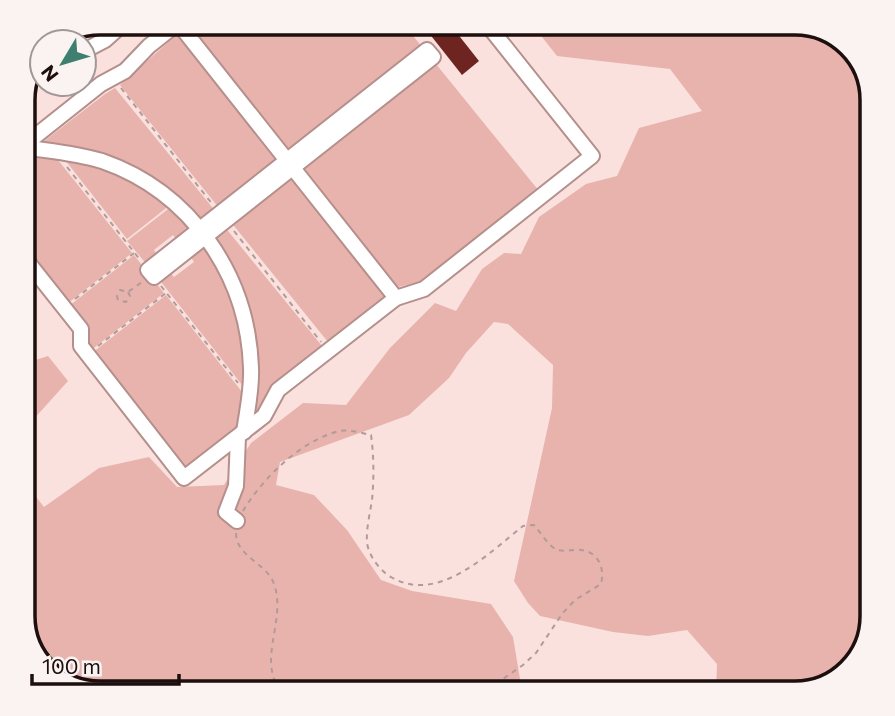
<svg xmlns="http://www.w3.org/2000/svg" width="895" height="716" font-family="Commissioner,sans-serif">
<style>
.green{fill:#e8b3ad}
.building{fill:#6e2522}
.lines{fill:none;stroke-linecap:round;stroke-linejoin:round}
.minor-casing{stroke:#b48f8b;stroke-width:18}
.path{stroke:#b19b99;stroke-width:2;stroke-dasharray:5 5;stroke-linecap:butt}
.minor{stroke:#fff;stroke-width:14}
.rim{fill:none;stroke:#1d0f0e;stroke-width:3.5}
</style>
<rect width="100%" height="100%" fill="#fae1de"/>
<!-- green -->
<g class="green">
<polygon points="193,23 403,23 422,47 289,153 188,27"/>
<polygon points="531,23 796,23 846,42 872,100 872,621 853,667 795,693 716,693 717,664 687,630 648,636 613,632 540,616 528,603 514,581 552,408 553,365 508,324 494,322 466,353 449,378 409,415 280,462 276,485 314,495 347,530 381,580 412,591 491,604 513,637 520,679 530,693 235,693 233,688 217,693 99,693 49,674 23,621 23,480 44,507 99,468 149,457 177,487 224,485 251,443 303,403 346,405 390,348 435,303 456,311 482,269 504,253 521,254 539,217 586,184 617,176 639,128 702,111 670,69 557,56"/>
<path d="M179,33L281,159L219,208L120,85C141,68 158,50 179,33Z"/>
<polygon points="436,64 539,191 421,282 398,287 300,167 416,76 422,76"/>
<polygon points="115,88 216,212 202,223 161,186 39,145 105,94"/>
<polygon points="23,154 54,155 132,253 67,304 23,247"/>
<polygon points="62,156 120,173 170,205 127,239"/>
<polygon points="292,173 390,294 328,342 230,221"/>
<polygon points="172,206 195,230 179,243 173,235 154,250 160,259 149,267 127,241"/>
<polygon points="224,226 322,346 274,383 262,409 253,416 255,354 211,236"/>
<polygon points="205,242 216,259 242,320 246,390 158,278 168,270 174,277 194,262 189,254"/>
<polygon points="134,255 164,293 90,351 69,306"/>
<polygon points="166,295 246,397 241,426 186,469 92,353"/>
<polygon points="48,356 68,381 23,431 23,364"/>
</g>
<!-- building -->
<polygon class="building" points="421,23 449,23 479,61 462,75"/>
<g class="lines">
<!-- minor casing -->
<g class="minor-casing">
<g id="minor">
<polyline points="178,23 396,298"/>
<polygon points="427,50 433,57 154,277 148,270"/>
<polyline points="84,51 105,40 124,23"/>
<polyline points="36,68 42,66"/>
<polyline points="23,146 101,84 125,71 149,46 178,23"/>
<path d="M23,147C49,151 76,153 102,161C191,192 248,275 251,368C252,390 247,411 244,432"/>
<polyline points="23,256 81,329 81,346 184,478 264,416 278,390 396,298 424,289 592,156 486,23"/>
<polyline points="237,521 226,512 236,486 238,437"/>
</g>
</g>
<!-- path -->
<g class="path">
<polyline points="121,88 213,205"/>
<polyline points="67,167 141,261"/>
<polyline points="234,231 321,342"/>
<polyline points="161,286 238,383"/>
<polyline points="128,292 130,296 126,302 118,300 117,296 120,290 128,292 142,282"/>
<polyline points="75,299 134,253"/>
<polyline points="98,346 166,293"/>
<path d="M243,511C262,479 300,441 339,431C349,429 361,433 371,435C374,456 374,479 372,500C370,513 366,529 367,543C369,556 380,571 391,577C438,605 489,553 523,526L534,525C541,532 548,547 558,550C565,552 574,549 581,550C599,552 605,569 601,584L575,600L562,614L536,653L523,665L490,688L464,693"/>
<path d="M236,533C236,557 267,563 274,584C283,608 271,637 271,661C271,672 275,683 279,693"/>
<polyline points="797,692 801,683"/>
</g>
<!-- minor -->
<use href="#minor" class="minor"/>
</g>
<!-- crop -->
<path d="M0 0H895V716H0ZM100 35H795A65 65 0 0 1 860 100V616A65 65 0 0 1 795 681H100A65 65 0 0 1 35 616V100A65 65 0 0 1 100 35Z" fill="#fbf3f2" fill-rule="evenodd"/>
<path class="rim" d="M100 35H795A65 65 0 0 1 860 100V616A65 65 0 0 1 795 681H100A65 65 0 0 1 35 616V100A65 65 0 0 1 100 35Z"/>
<!-- north arrow -->
<g transform="translate(63 63) rotate(232)"><circle r="33" fill="#fbf3f2" stroke="#a29897" stroke-width="2"/>
<path d="M0-5L12 26L0 18L-12 26Z" fill="#3e7f6f"/>
<text y="-10" font-size="19" font-weight="bold" text-anchor="middle" fill="#1d0f0e">N</text>
</g>
<!-- scale -->
<path d="M32 674v10h147v-10" fill="none" stroke="#1d0f0e" stroke-width="3.5"/>
<text x="42" y="674" font-size="21" fill="#1d0f0e" stroke="#fbf3f2" stroke-width="5" paint-order="stroke">100 m</text>
</svg>
